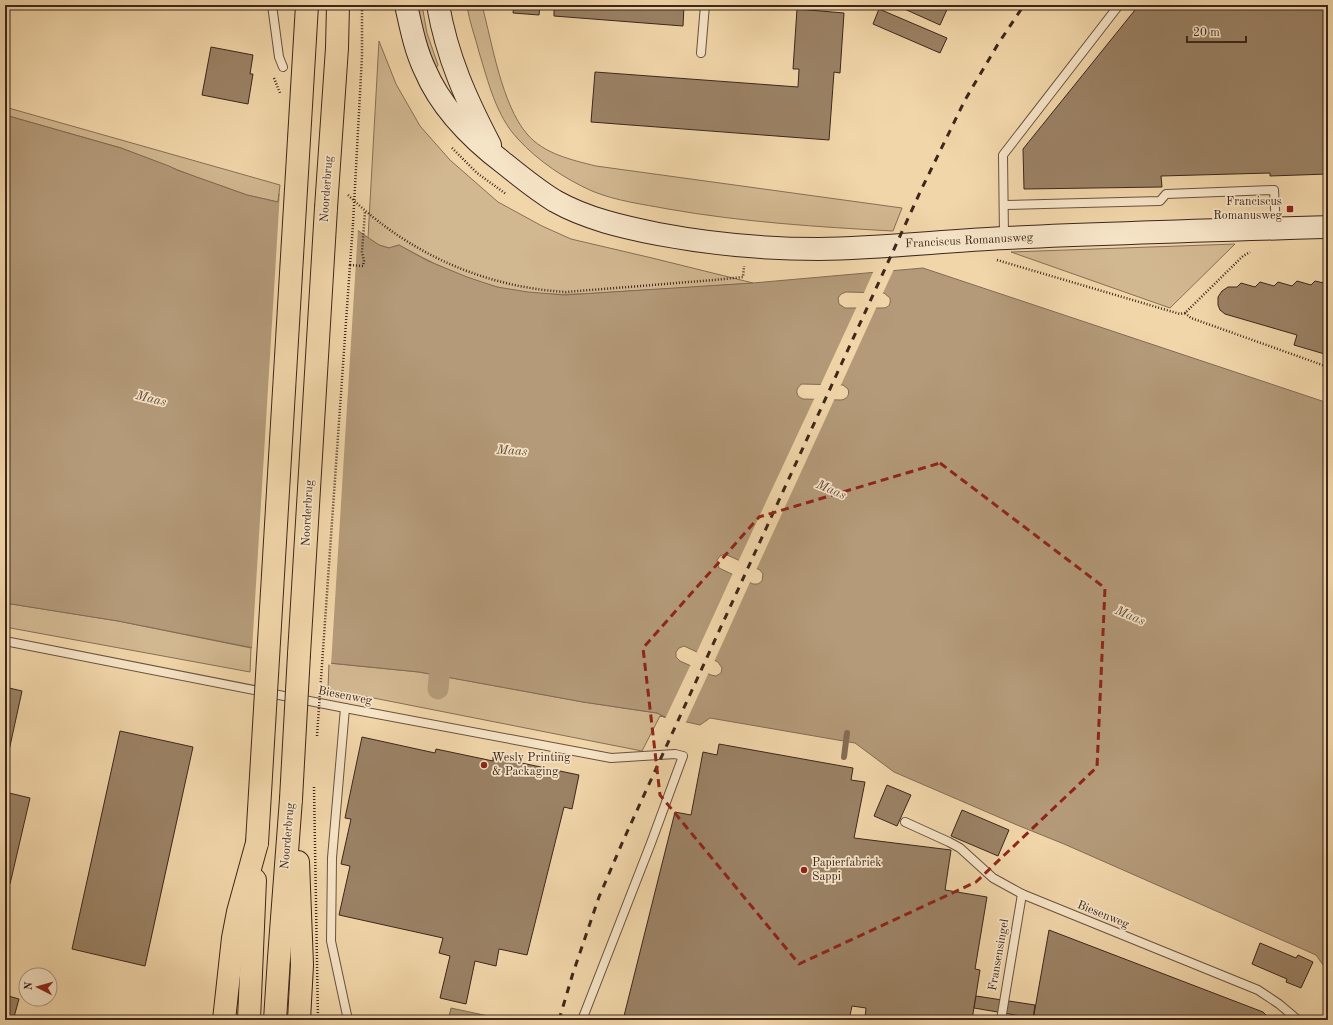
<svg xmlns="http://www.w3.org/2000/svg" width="1333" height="1025" font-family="'Old Standard TT',serif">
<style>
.green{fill:#d2b891;stroke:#886f56}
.water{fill:#b49a79;stroke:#846c54;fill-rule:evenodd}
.pier{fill:#f1d6a9}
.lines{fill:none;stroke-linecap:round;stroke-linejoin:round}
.stream{stroke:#846c54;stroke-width:6}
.canal{stroke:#b49a79;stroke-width:21}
.building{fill:#9b8265;stroke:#3d261c}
.lane-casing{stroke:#6a523f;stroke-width:10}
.secondary-casing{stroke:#3d261c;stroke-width:24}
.primary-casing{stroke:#3d261c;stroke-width:24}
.path{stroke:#3d261c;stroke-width:2.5;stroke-dasharray:1 2;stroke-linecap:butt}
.lane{stroke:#f6e4c7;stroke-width:8}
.secondary{stroke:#f6e4c7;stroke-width:22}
.primary{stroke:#f1d6a9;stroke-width:22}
.rail{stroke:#3d261c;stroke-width:3;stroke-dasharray:7 7;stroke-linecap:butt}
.primary-bridge-casing{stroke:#3d261c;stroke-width:24;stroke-linecap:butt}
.path-bridge{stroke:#3d261c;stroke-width:2.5;stroke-dasharray:1 2;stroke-linecap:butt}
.primary-bridge{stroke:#f1d6a9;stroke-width:22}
.marked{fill:none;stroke:#8f2418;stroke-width:3;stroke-dasharray:8 5;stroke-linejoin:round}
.poi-dot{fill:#8f2418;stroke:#f6e4c7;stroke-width:1.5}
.labels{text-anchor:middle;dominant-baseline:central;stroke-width:3.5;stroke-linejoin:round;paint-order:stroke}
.street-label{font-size:12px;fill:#3d261c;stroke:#f6e4c7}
.poi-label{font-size:12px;fill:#3d261c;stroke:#f6e4c7;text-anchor:start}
.water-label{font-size:13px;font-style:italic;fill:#614938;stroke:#f6e4c7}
</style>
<rect width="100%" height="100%" fill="#f1d6a9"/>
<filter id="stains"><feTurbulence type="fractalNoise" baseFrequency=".005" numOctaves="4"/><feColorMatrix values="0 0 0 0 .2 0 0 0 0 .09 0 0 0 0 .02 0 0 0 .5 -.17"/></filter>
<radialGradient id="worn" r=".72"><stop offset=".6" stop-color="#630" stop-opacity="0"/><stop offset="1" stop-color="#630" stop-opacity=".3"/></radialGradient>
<!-- green -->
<g class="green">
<path d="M414,5H422L427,33L438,65L437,67L435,68Z"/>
<path d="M467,5H482C492,43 502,105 527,134C544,154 572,160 596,166L902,208L893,231C818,227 742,222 668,209C642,204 616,201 592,191C565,179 538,161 518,139C496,116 488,81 479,52C475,36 469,21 467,5Z"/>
<path d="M379,41L396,84L420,126L450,160L498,202L542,226L571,239L652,258L753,283C712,286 671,289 629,291C585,294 540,298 497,287C462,278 430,262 399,245L389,248L379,245L368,238Z"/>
<path d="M5,107L280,185L278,202L247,195L196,177L121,148L5,115Z"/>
<path d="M1235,244L1170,308L1011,252Z"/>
<path d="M5,603L118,621L251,648L250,672L5,627Z"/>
<path d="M329,663L419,672L583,702L657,713L666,717L660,716L642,751L328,689Z"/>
</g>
<!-- water -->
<g class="water">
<path d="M5,115L121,148L169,166L177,170L247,195L278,202L279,194L295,198V208L338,217L379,245L389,248L399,245L428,261L467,277L497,287L528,292L565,295L753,283L923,268L1328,403V972L1316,955L1064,844L1017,825L894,772L855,743L710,718L700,725L660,716L665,717L657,713L583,702L419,672L329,663L118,621L5,603ZM846,292L884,293L890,298C891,304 889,308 882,308H845L839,304L838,298L841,294ZM802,384L843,385L848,389C850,395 847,399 841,400L803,399L799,397C795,392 797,387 802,384ZM725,554L760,570L763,574L762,581L758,584H753L719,568L717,560L720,556ZM684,646L718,662L722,668L721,673L716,676L711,675L680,661L676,657V652L679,648Z"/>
<path d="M451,1008L507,1020H448Z"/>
</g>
<!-- pier -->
<g class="pier">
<path d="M280,192L295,196L302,210L311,208L339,215L358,229L331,665L252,650Z"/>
<path d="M894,269L882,295H863L874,270Z"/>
<path d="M857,306H877L840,387L820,386Z"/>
<path d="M815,397L835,398L756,570L738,562Z"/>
<path d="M733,573L751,580L714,662L696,654Z"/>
<path d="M691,664L709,672L685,724L665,719Z"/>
</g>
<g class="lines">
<!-- stream -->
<path class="stream" d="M844,757L847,733"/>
<!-- canal -->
<path class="canal" d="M438,689L442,647"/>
</g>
<!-- building -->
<g class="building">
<path d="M514,5H540L539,15L513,13Z"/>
<path d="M554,5H684L683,26L554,16Z"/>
<path d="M901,5H949L940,25L900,7Z"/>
<path d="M1139,5H1328V174L1270,176V173L1161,176L1162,187L1024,189L1023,149Z"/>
<path d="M797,9L844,13L840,73L834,72L829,140L591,122L595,72L798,87L799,69H793Z"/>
<path d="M879,9L947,38L940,53L873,24Z"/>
<path d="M211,47L253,55L250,74H253L248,104L202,95Z"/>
<path d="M1297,281L1311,285L1315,281L1328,284V355L1294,345L1297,335L1225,314L1220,310L1218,305V297L1222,291L1228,287H1237L1241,283L1255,287L1260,282L1274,286L1278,282L1292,286Z"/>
<path d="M5,687L22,691L5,769Z"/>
<path d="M120,731L193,747L145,966L72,949Z"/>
<path d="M362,737L435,753L436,749L493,761V757L579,775L572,809L564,807L527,955L499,949L496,966L475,961L466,1004L440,998L450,956L439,953L443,938L339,915L350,866L341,864L351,819L345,818Z"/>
<path d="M719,744L853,768L851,780L865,782L854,838L951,850L945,890L987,897L975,969L980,970L972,1020H876L865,1018L866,1008L852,1006L849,1020H623L675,812L691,815L703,752L717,755Z"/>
<path d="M887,785L911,795L897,826L874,816Z"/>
<path d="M5,792L30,798L10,884L5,883Z"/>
<path d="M962,810L1009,830L998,856L951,836Z"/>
<path d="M1049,930L1263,1012L1271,1020H1033Z"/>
<path d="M1260,943L1296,958L1298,955L1313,962L1301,988L1286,982L1287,979L1252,964Z"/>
<path d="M5,995L19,999L14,1017L5,1015Z"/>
<path d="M976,996L1035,1005L1033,1018L974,1008Z"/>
</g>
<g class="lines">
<defs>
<g id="lane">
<path d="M272,5L279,57L283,67"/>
<path d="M701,53L705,5"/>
<path d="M1004,205L1160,201L1166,194L1274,190L1276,227"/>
<path d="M1004,237L1003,155L1119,5"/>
<path d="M5,641L345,708L611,758L675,754L683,756L651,843L582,1020"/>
<path d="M345,708L332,858L331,941L348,1020"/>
<path d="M905,822L949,842L960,848L993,878L1022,894L1258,990L1279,1004L1298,1020"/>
<path d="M1001,1020L1022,894"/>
</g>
<g id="secondary">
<path d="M406,5C411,27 415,49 425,70C441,108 472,139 505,164C521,177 537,190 555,201C587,219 623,227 658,234C711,244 766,249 819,249C881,248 943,241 1006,238C1113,233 1221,230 1328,227"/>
<path d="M438,5C447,57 466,99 490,145"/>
</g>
<g id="primary">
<path d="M299,654L326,208"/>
<path d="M298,862L302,965L299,1020"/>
<path d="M224,1020L233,938L238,912L257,843"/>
<path d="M249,1020L255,880"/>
<path d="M275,1020L279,958L291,799"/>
</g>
</defs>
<!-- lane casing -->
<use href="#lane" class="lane-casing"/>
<!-- secondary casing -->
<use href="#secondary" class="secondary-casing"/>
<!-- primary casing -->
<use href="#primary" class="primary-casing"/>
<!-- path -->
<g class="path">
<path d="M274,78L280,93"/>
<path d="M452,148L477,173L506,194"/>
<path d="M348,195C408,253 483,287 566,292L714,280L743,277L744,266"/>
<path d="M997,260L1180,314L1185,313L1243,256L1250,252"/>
<path d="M350,265L363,266L364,261L362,252L365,212"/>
<path d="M350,265L353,224"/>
<path d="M1185,313L1191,318L1328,367"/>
</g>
<!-- lane -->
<use href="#lane" class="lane"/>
<!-- secondary -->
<use href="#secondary" class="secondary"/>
<!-- primary -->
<use href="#primary" class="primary"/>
<!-- rail -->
<path class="rail" d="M559,1020L573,973L599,897L623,841L698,677L922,188L965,100L998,44L1024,5"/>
<defs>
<g id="primary-bridge">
<path d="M326,208L337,48L338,5"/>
<path d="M291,799L299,654"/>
<path d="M257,843L307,5"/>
</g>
</defs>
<!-- primary-bridge casing -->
<use href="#primary-bridge" class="primary-bridge-casing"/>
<!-- path-bridge -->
<g class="path-bridge">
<path d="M353,224L362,56V5"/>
<path d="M317,736L350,265"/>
<path d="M314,787L318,1020"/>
</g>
<!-- primary-bridge -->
<use href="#primary-bridge" class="primary-bridge"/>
</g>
<!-- marked area -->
<path class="marked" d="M940,463L1105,588L1097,767L976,882L799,964L660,795L643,648L759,517Z"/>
<!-- markers -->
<g class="poi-dot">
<rect x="1286" y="205" width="8" height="8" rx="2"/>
<circle cx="484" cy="765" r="4"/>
<circle cx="804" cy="870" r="4"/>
</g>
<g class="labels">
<!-- street labels -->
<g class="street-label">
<text transform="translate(327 189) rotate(-86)">Noorderbrug</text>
<text transform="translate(969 241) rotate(-3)">Franciscus Romanusweg</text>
<text transform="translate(308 513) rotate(-87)">Noorderbrug</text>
<text transform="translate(345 696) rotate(11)">Biesenweg</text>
<text transform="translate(288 836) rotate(-85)">Noorderbrug</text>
<text transform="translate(1103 915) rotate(22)">Biesenweg</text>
<text transform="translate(999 955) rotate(-80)">Fransensingel</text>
</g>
<!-- poi labels -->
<g class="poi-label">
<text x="1282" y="202" text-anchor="end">Franciscus<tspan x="1282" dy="14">Romanusweg</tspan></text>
<text x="492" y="758">Wesly Printing<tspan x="492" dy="14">&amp; Packaging</tspan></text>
<text x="812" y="863">Papierfabriek<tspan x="812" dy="14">Sappi</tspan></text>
</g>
<!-- water labels -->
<g class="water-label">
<text transform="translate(151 399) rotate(14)">Maas</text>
<text transform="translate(512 451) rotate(4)">Maas</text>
<text transform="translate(831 490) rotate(23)">Maas</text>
<text transform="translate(1130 616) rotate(23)">Maas</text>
</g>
</g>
<!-- margin -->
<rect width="1333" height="1025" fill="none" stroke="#f1d6a9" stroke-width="20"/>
<rect x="6" y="6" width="1321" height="1013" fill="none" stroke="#3d261c" stroke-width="2"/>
<rect x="10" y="10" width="1313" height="1005" fill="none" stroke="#3d261c"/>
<!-- north arrow -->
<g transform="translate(38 987) rotate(276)"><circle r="19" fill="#f6e4c7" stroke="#ac9883"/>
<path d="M0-3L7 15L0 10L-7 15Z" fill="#8f2418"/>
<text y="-6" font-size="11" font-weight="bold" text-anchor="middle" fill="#3d261c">N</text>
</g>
<!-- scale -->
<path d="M1187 36v6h59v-6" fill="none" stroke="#3d261c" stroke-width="2"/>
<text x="1193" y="36" font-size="12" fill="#3d261c" stroke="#f6e4c7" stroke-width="3" paint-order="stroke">20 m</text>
<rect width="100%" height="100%" filter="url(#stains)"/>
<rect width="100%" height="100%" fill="url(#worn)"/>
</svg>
